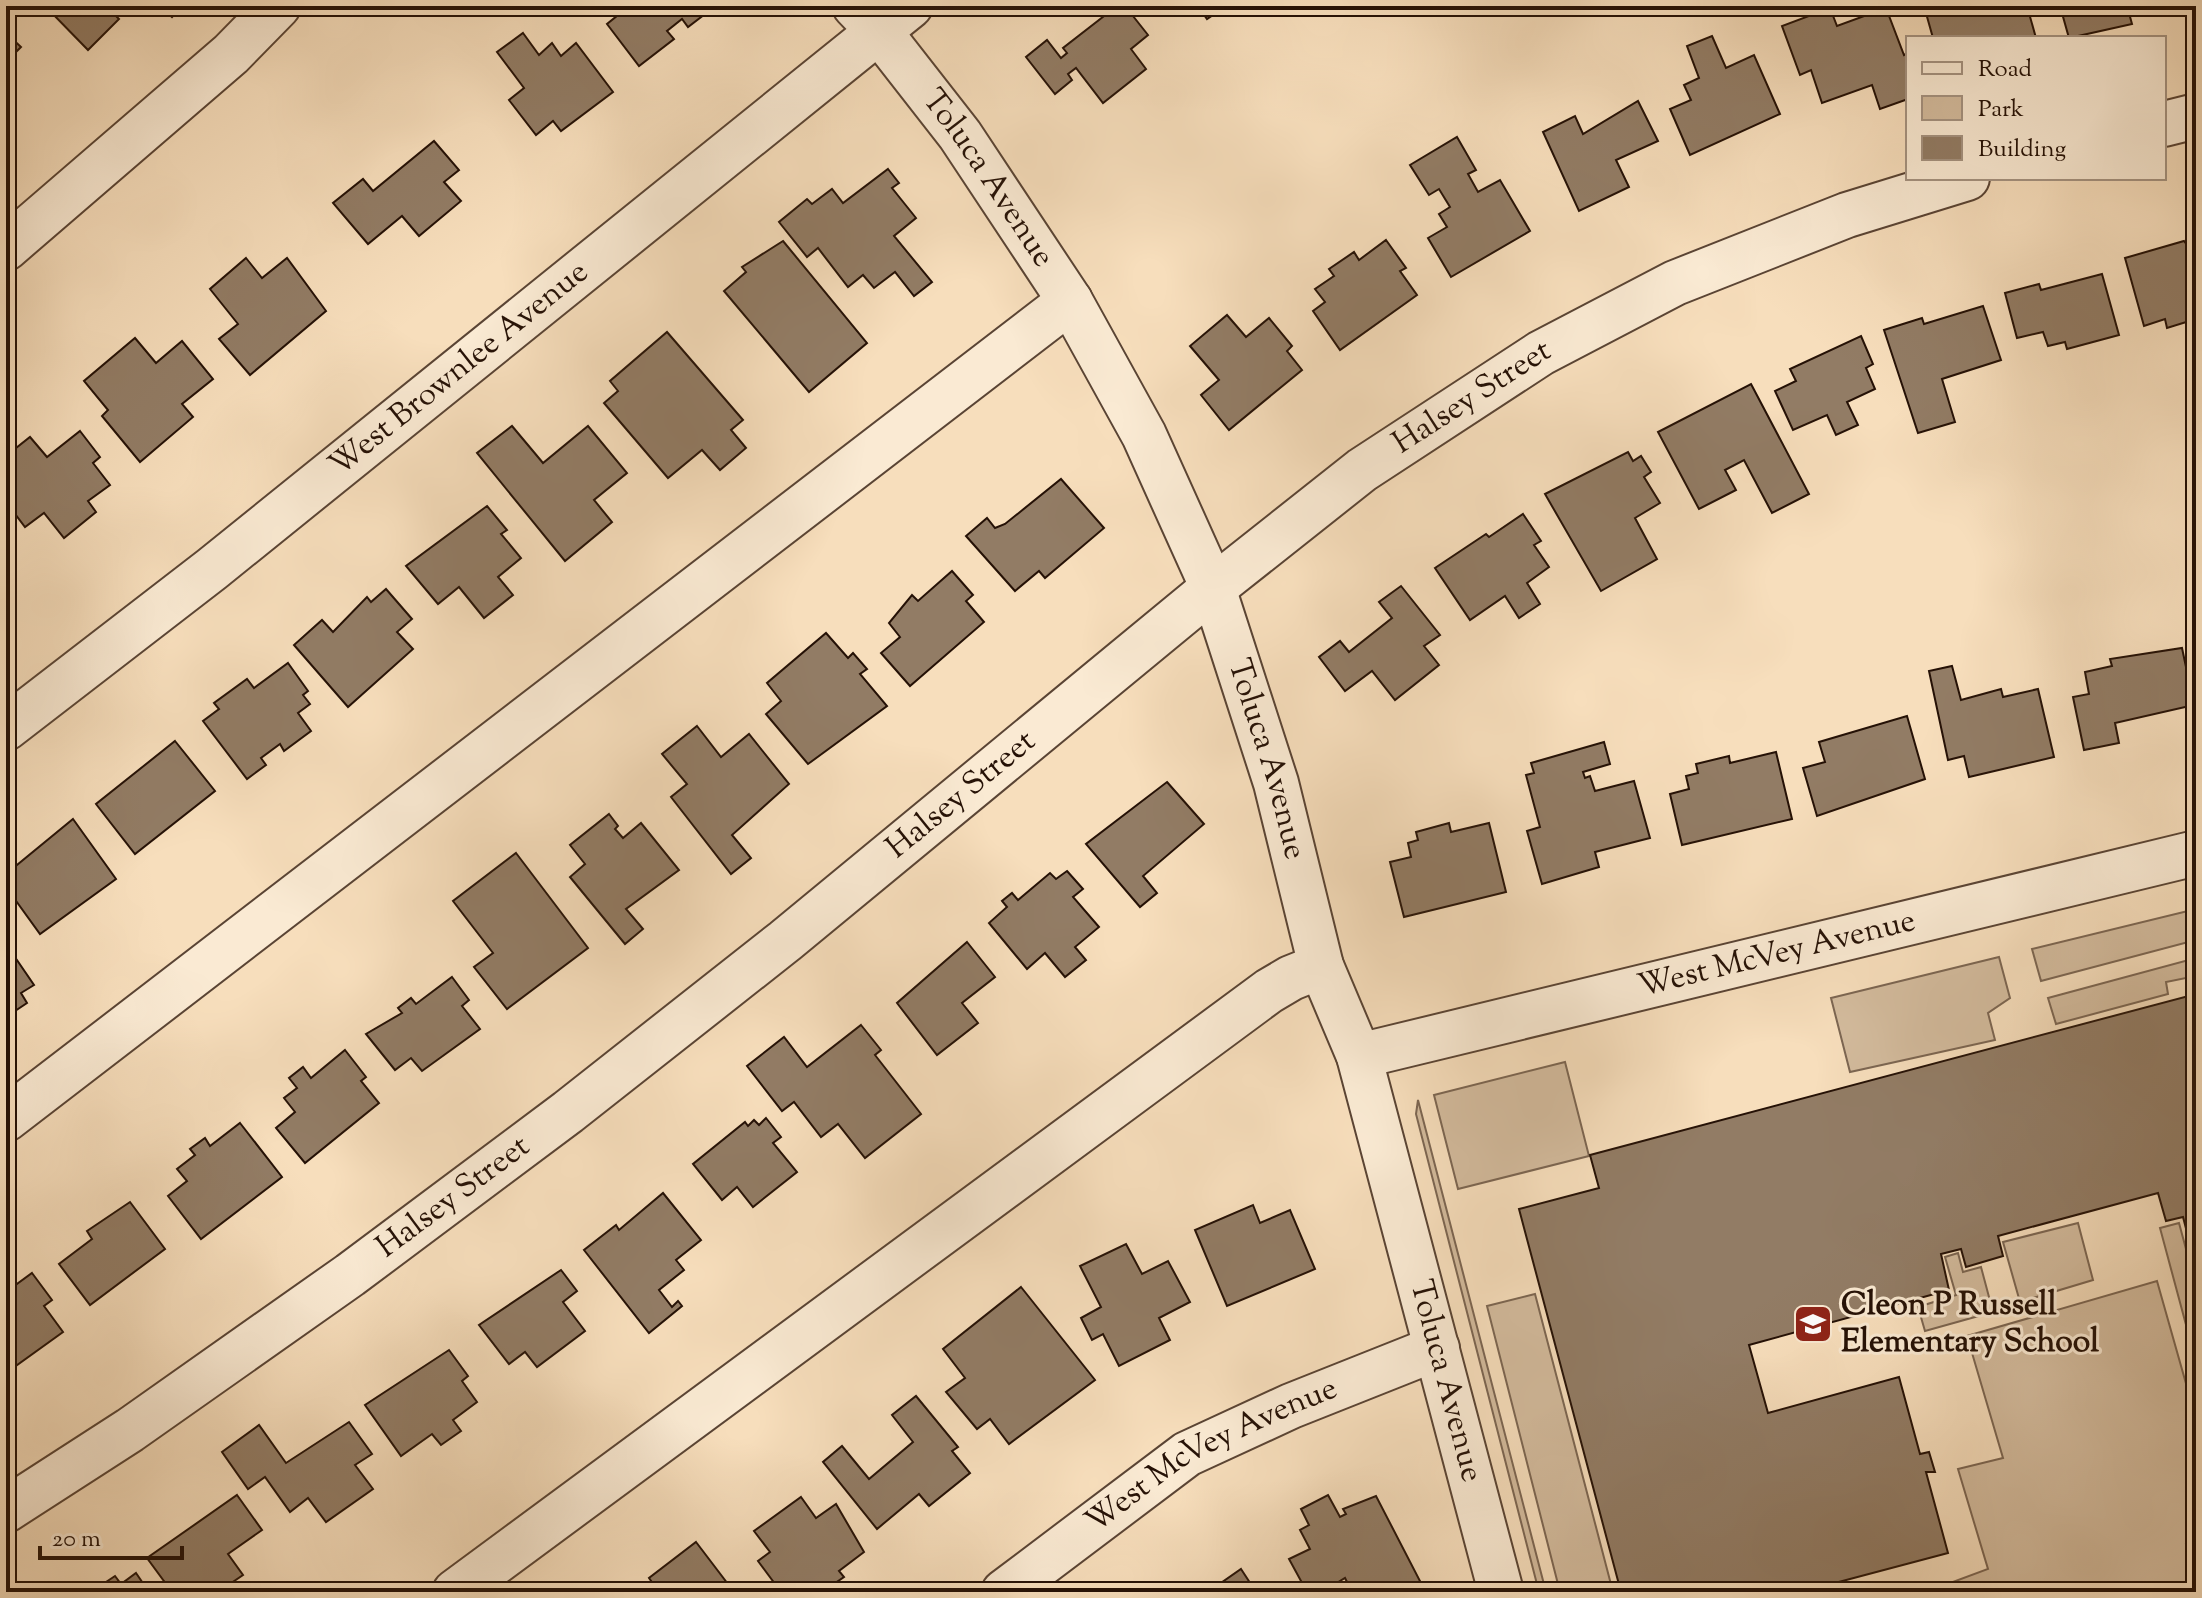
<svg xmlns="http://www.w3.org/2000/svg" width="2202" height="1598" font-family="'Sorts Mill Goudy',serif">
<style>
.green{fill:#d3bb9d;stroke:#7c6652;stroke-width:2}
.building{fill:#927c65;stroke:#251106;stroke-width:2}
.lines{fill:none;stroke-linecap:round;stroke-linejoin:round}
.minor-casing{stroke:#5a4434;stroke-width:48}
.minor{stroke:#faead3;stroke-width:44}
.labels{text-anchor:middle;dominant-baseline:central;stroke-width:6;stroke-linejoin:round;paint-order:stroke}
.street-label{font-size:32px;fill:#251106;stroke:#faead3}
.poi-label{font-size:32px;font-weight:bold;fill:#251106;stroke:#faead3;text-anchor:start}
</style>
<rect width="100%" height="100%" fill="#f7debc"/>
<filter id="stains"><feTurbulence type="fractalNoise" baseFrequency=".0025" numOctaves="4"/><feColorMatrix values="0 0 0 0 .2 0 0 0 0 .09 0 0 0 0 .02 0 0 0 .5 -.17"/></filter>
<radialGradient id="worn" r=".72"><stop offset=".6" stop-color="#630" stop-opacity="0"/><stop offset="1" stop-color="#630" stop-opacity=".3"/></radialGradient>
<!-- green -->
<g class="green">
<path d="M2196,909V940L2041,981L2032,949Z"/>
<path d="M1999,957L2010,998L1988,1013L1995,1040L1850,1072L1831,998Z"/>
<path d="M2196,958V976L2166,982L2168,994L2056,1024L2048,998Z"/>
<path d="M1565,1062L1589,1156L1458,1189L1434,1095Z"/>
<path d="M1418,1100L1546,1592H1539L1416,1114Z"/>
<path d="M2078,1223L2093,1280L2020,1302L2003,1242Z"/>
<path d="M2179,1223L2196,1286V1362L2160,1228Z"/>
<path d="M1958,1253L1963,1272L1981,1267L1993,1312L1925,1331L1918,1307L1956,1295L1945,1257Z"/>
<path d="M2157,1281L2196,1419V1432L2193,1434L2196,1444V1541L2186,1544L2196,1592H1926L1988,1569L1958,1469L2003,1458L1967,1336Z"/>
<path d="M1535,1294L1613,1592H1560L1487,1306Z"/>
</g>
<!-- building -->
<g class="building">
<path d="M45,6H106L119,19L88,50Z"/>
<path d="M160,6H182L172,17Z"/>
<path d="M619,6H706L709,11L688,27L682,19L667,31L674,39L639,66L607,24L623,11Z"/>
<path d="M1117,6H1125L1148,35L1131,49L1146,69L1103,103L1076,68L1068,74L1072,80L1055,94L1026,57L1047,40L1061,58L1067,53L1063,48Z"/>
<path d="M1198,6H1226L1207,19Z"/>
<path d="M1924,6H2027L2036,38H1933Z"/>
<path d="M2060,6H2156L2157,7L2129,13L2132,24L2069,38Z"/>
<path d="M1830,8L1837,26L1886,8L1904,55L1908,53V99L1880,109L1872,85L1822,103L1811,70L1800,75L1782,26Z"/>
<path d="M6,33L21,47L6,62Z"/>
<path d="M523,33L539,55L552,43L561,56L576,43L613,92L561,131L553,121L536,135L509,100L524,88L497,52Z"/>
<path d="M1712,36L1726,68L1754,55L1780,114L1690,155L1670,109L1691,100L1684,85L1699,78L1687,46Z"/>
<path d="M1638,101L1658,141L1616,160L1629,187L1579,211L1543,132L1575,116L1583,134Z"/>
<path d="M1457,137L1476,170L1468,174L1478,192L1500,180L1530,231L1451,277L1428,238L1447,227L1439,214L1450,207L1439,189L1429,195L1410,165Z"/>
<path d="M434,141L459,170L444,182L461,201L419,236L402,216L368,244L333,203L363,179L373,191Z"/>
<path d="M888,169L899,183L892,188L916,218L894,236L932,282L914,296L895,272L874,288L863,275L848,287L818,248L807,257L779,222L807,199L812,204L832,189L843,203Z"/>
<path d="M1386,240L1406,268L1400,271L1417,295L1340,350L1313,311L1325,302L1315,289L1334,276L1329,269L1354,252L1359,260Z"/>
<path d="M783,241L867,343L809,392L724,291L746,272L742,267Z"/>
<path d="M2184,241L2190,249L2196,247V319L2167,328L2165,319L2144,326L2125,258Z"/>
<path d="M246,258L262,278L287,258L326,311L250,375L219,339L238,324L210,289Z"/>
<path d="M2102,274L2119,335L2067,349L2065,342L2048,346L2043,332L2017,338L2005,293L2039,284L2041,290Z"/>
<path d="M1983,306L2001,360L1942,379L1955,422L1918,433L1884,330L1922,318L1924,324Z"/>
<path d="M1227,315L1246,337L1269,318L1292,346L1287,351L1302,370L1229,430L1201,395L1219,380L1190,346Z"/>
<path d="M667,332L743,420L731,430L746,448L720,470L702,450L668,478L604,403L618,391L610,381Z"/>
<path d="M1861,336L1873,364L1866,368L1875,389L1847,402L1858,425L1836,435L1827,415L1793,430L1775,391L1796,381L1790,369Z"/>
<path d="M135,338L156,363L182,341L213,379L182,404L193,417L140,462L102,416L108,410L84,381Z"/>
<path d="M1751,384L1809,494L1772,513L1744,460L1725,470L1736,490L1699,509L1658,432Z"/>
<path d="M512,426L543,463L588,426L627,473L594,500L612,522L565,561L477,453Z"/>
<path d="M80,431L100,457L93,463L110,485L88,501L96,512L64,538L44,513L25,527L6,502V456L30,437L47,457Z"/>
<path d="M1628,452L1633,461L1641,456L1651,472L1644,477L1660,503L1635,518L1657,559L1601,591L1545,494Z"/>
<path d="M1061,479L1104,528L1045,578L1039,571L1015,591L966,536L987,518L995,528L1005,524Z"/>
<path d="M487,506L507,530L501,534L521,558L498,577L513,595L484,618L459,587L438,604L406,566Z"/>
<path d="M1523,514L1541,541L1534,545L1549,567L1527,583L1540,604L1519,618L1505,596L1470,620L1435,568L1486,534L1489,537Z"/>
<path d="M952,571L973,595L966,601L984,622L910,686L881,653L900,637L889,623L912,595L918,601Z"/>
<path d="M1401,586L1440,635L1424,646L1439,665L1395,700L1372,671L1345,691L1319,657L1340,641L1349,652L1392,618L1379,602Z"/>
<path d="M386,589L412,619L397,632L413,649L348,707L294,645L322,620L333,632L367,597L371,602Z"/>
<path d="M826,633L848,658L853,653L867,669L860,674L887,706L808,764L766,714L781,701L767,683Z"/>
<path d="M2182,648L2194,705L2115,723L2119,743L2084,750L2073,697L2089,694L2085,672L2112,666L2110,659Z"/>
<path d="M288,663L308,691L303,695L310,704L298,713L311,731L284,751L280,744L261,758L266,765L247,779L203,721L219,709L214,703L247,679L254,688Z"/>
<path d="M1952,666L1961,700L2001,689L2003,697L2038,689L2054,757L1969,777L1964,756L1948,760L1929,671Z"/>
<path d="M1907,716L1925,779L1817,816L1803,768L1825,762L1819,742Z"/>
<path d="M697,726L721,757L749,734L789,784L732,835L751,858L731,874L671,797L687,784L662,754Z"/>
<path d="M175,741L215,791L135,854L96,804Z"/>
<path d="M1604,742L1610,764L1583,772L1585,778L1590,776L1595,791L1634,781L1650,838L1595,852L1599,867L1542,884L1527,831L1540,827L1526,775L1534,773L1531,763Z"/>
<path d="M1776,752L1792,819L1682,845L1670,794L1689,789L1686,776L1698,773L1696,764L1729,756L1730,763Z"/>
<path d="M1167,782L1204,824L1143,876L1157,893L1140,907L1086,844Z"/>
<path d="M609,814L618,826L615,829L623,838L641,823L679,870L626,909L643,929L625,944L570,877L585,864L570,845Z"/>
<path d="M73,819L116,879L40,934L6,887V874Z"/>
<path d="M1449,823L1451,832L1489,823L1506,892L1404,917L1390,862L1411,857L1408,843L1418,840L1416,832Z"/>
<path d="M516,853L588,948L507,1009L474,967L493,953L453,901Z"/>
<path d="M1067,871L1083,889L1073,897L1099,927L1075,947L1086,960L1065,977L1045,953L1027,969L989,923L1007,907L1002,901L1012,893L1018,900L1050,873L1056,879Z"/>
<path d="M967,942L995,977L962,1003L978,1023L937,1055L897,1003Z"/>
<path d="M6,944L34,985L21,993L27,1003L6,1017Z"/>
<path d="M452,977L469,1000L462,1006L480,1029L422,1071L411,1058L395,1070L366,1034L402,1013L398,1008L411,998L416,1004Z"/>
<path d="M2196,994V1267L2183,1217L2166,1221L2158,1193L1998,1236L2003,1256L1966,1267L1961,1249L1941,1254L1949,1290L1749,1345L1768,1413L1899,1377L1920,1454L1929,1452L1935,1472H1926L1948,1553L1801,1592H1621L1519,1209L1599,1188L1590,1155Z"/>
<path d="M861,1025L881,1050L875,1055L921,1114L865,1158L838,1124L821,1137L794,1102L782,1111L747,1066L784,1037L807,1067Z"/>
<path d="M345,1050L366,1077L361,1081L379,1103L305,1163L276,1128L295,1112L284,1098L297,1088L289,1078L303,1067L311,1078Z"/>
<path d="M766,1118L781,1137L773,1143L797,1172L753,1207L737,1187L722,1200L693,1164L745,1122L748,1126L754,1120L759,1125Z"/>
<path d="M240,1123L282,1177L201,1239L168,1196L187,1181L177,1169L195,1155L190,1149L205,1138L210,1146Z"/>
<path d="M663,1193L701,1240L676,1260L684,1270L659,1290L672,1307L678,1301L682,1306L649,1333L584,1250L616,1225L619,1230Z"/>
<path d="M130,1202L165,1249L90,1305L59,1264L92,1239L87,1231Z"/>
<path d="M1253,1205L1260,1223L1290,1210L1315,1269L1227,1306L1195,1230Z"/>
<path d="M1126,1244L1142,1274L1168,1261L1190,1302L1159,1318L1170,1340L1119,1366L1103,1334L1092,1340L1081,1318L1101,1307L1080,1266Z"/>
<path d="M561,1270L577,1291L563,1302L585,1331L537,1367L525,1352L509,1364L479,1325Z"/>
<path d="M32,1273L52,1300L44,1306L63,1332L6,1373V1292Z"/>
<path d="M1021,1287L1095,1380L1009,1444L990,1419L977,1429L946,1392L965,1378L943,1349Z"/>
<path d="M449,1350L468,1376L462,1381L477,1402L453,1420L461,1431L441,1445L432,1434L401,1456L365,1405Z"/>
<path d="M916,1396L958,1447L952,1451L970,1473L929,1506L919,1494L877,1529L823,1462L842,1446L869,1479L913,1442L892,1415Z"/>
<path d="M349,1422L372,1454L355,1465L373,1489L326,1522L308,1498L290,1512L265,1477L248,1489L222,1452L259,1425L286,1463Z"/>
<path d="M237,1495L262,1530L228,1554L243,1575L218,1592H172L147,1558Z"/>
<path d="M1328,1495L1340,1517L1346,1514L1343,1509L1376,1496L1421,1583L1404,1592H1352L1345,1578L1322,1592H1307L1289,1559L1310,1549L1300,1530L1309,1525L1301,1509Z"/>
<path d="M801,1497L816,1518L836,1504L864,1552L839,1571L844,1577L822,1592H781L758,1561L770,1552L754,1531Z"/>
<path d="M696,1542L734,1592H659L649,1578Z"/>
<path d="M1241,1569L1256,1592H1208Z"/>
<path d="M136,1573L149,1592H91L115,1576L121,1584Z"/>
</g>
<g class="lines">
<defs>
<g id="minor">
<path id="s1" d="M855,6L878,30L960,135L1070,301L1144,435L1213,588L1276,783L1321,966L1359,1056L1501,1592"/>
<path d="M2164,124L2196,116"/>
<path d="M6,248L231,54L278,6"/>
<path id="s2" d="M6,728L212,569L910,6"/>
<path id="s3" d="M1359,1056L2196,853"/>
<path d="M6,1119L1070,301"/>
<path id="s4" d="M6,1510L130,1430L350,1275L568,1112L785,941L1213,588L1362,470L1541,353L1675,283L1847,215L1967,178"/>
<path d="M455,1592L1269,991L1291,978L1321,966"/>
<path id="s5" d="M1004,1592L1187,1454L1291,1406L1437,1348"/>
</g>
</defs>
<!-- minor casing -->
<use href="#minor" class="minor-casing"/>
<!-- minor -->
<use href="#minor" class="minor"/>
</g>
<!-- icons -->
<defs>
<symbol id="school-square" viewBox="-11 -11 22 22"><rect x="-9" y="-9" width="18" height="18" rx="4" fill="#8f2418" stroke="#faead3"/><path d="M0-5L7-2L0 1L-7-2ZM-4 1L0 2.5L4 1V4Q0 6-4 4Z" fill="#fff"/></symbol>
</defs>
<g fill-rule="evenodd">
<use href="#school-square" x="1791" y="1302" width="44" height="44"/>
</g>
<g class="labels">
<!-- street labels -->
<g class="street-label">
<text stroke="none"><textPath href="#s1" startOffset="218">Toluca Avenue</textPath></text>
<text stroke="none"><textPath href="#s2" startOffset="578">West Brownlee Avenue</textPath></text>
<text stroke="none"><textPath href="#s4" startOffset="1842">Halsey Street</textPath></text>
<text stroke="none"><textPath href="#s1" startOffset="866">Toluca Avenue</textPath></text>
<text stroke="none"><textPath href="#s4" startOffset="1194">Halsey Street</textPath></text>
<text stroke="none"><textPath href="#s3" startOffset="430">West McVey Avenue</textPath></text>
<text stroke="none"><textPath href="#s4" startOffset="546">Halsey Street</textPath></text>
<text stroke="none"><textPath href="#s1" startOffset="1514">Toluca Avenue</textPath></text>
<text stroke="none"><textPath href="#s5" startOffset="250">West McVey Avenue</textPath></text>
</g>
<!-- poi labels -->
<g class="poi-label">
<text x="1841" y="1306">Cleon P Russell<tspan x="1841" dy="37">Elementary School</tspan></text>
</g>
</g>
<!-- margin -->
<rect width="2202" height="1598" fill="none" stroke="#f7debc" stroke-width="32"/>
<rect x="8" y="8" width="2186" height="1582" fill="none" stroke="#251106" stroke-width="4"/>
<rect x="16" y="16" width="2170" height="1566" fill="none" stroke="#251106" stroke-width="2"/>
<!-- legend -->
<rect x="1906" y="36" width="260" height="144" fill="#faead3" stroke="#a59381" stroke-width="2"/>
<rect x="1922" y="62" width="40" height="12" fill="#faead3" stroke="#a59381" stroke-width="2"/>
<text x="1978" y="76" font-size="24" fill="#251106">Road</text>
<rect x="1922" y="96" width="40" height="24" fill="#d3bb9d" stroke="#a59381" stroke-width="2"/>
<text x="1978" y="116" font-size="24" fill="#251106">Park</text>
<rect x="1922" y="136" width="40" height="24" fill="#927c65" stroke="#a59381" stroke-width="2"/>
<text x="1978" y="156" font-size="24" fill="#251106">Building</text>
<!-- scale -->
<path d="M40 1546v12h142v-12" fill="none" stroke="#251106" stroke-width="4"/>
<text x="52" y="1546" font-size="24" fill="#251106" stroke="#faead3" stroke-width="6" paint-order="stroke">20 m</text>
<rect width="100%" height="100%" filter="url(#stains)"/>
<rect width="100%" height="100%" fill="url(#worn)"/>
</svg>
